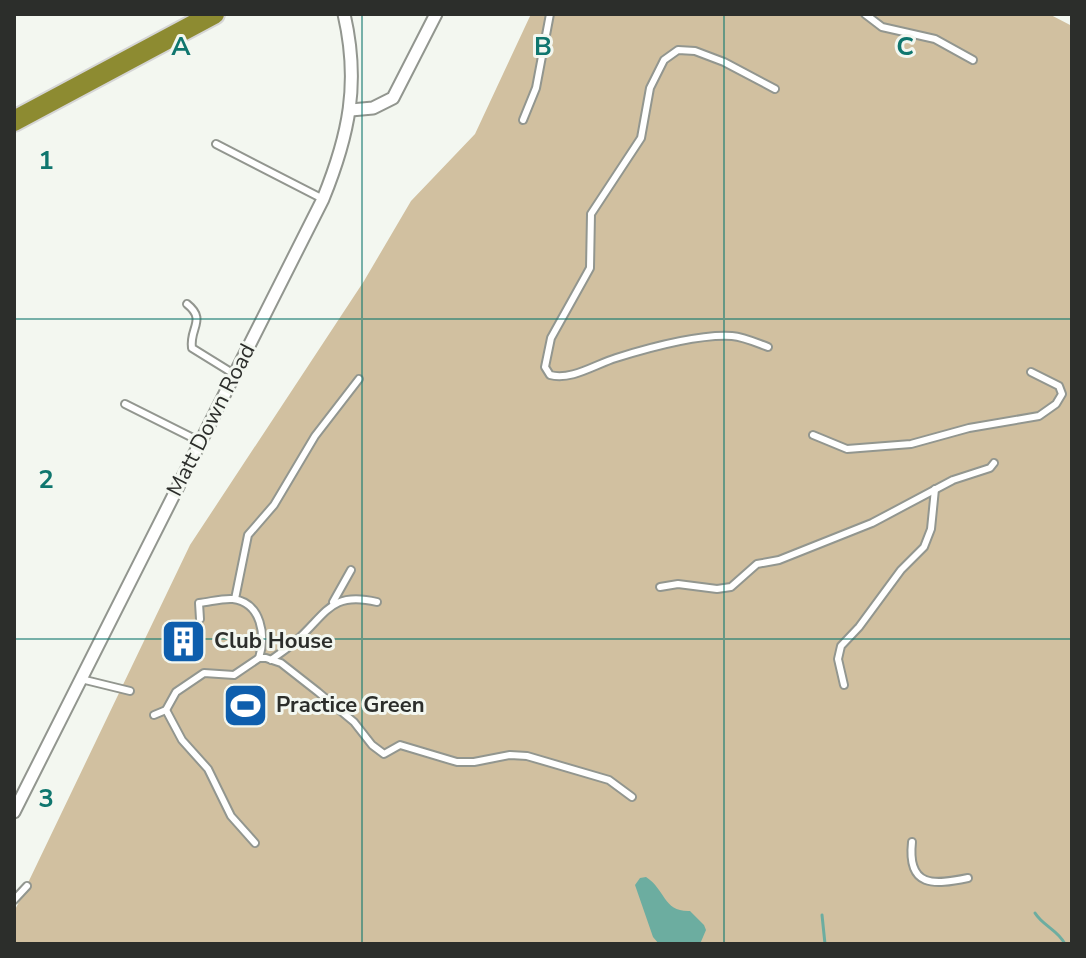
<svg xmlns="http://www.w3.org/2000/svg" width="1086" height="958" font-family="'Nunito Sans',sans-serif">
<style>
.green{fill:#d1c0a0}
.water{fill:#6cada0}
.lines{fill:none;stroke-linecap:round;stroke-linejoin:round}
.stream{stroke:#6cada0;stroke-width:3}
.lane-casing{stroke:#92968f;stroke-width:10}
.street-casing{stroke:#92968f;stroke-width:15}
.highway-casing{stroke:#d5d5d5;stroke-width:24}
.lane{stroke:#fff;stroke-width:6}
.street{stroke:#fff;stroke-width:11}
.highway{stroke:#8d8b31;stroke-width:20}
.grid{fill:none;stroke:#0f766e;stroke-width:2;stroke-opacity:0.55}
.labels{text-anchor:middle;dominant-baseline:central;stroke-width:6;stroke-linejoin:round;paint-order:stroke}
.street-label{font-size:22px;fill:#2c2e2b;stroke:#f3f7f0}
.poi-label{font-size:22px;font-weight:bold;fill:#2c2e2b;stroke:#f3f7f0;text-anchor:start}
.grid-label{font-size:26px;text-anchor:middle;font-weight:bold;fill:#0f766e;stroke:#f3f7f0;stroke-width:6;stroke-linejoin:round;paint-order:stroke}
</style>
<rect width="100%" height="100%" fill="#f3f7f0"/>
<!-- green -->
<path class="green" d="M531,14H1049L1072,26V944H14V912L190,545L364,281L411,201L475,134Z"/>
<!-- water -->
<path class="water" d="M646,877C666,890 663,912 690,911L704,925L706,930L700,944H659L653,937L635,885L640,878Z"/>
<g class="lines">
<!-- stream -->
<g class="stream">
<path d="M1035,913C1043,926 1058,930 1065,944"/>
<path d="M822,915L825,944"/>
</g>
<defs>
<g id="lane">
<path d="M865,14L882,27L935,39L973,60"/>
<path d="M523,120L536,88L550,14"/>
<path d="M216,144L323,199"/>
<path d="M187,304C207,320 189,328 192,348L234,374"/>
<path d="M768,347C757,343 744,337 732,336C698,334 648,348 616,358C596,364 571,381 550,375L545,367L551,338L590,268L591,214L641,138L650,88L664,60L678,50L695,51L724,62L775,89"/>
<path d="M125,404L201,442"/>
<path d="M813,435L847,449L911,444L969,428L1039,416L1056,404L1062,394L1059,386L1031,372"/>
<path d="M660,587L678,584L717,589L731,587L757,564L779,560L872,523L953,480L990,468L994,463"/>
<path d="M235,599L248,535L274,505L315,436L359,379"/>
<path d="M333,602L351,570"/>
<path d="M200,619L199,603C210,602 222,598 233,599C262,603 266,636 259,658"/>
<path d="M271,660C280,653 289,648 297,640C327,613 331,591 377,602"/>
<path d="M81,679L130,691"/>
<path d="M844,685L838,659L841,646L859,627L901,570L924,547L931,529L935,489"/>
<path d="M166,710L182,740L208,769L231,816L255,843"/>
<path d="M154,715L166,710L176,692L204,673L234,675L259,658H266L281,663L318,692L354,722L372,745L384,754L400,745L457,762H474L510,755L527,756L609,780L632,797"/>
<path d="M912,842C907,888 934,885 968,878"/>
<path d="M14,900L27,886"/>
</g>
<g id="street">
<path d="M351,110L373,108L393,98L436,14"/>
<path d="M14,812L323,199C349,135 360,83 344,14"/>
</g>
<path id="highway" d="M14,121L214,14"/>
</defs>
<!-- lane casing -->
<use href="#lane" class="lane-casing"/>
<!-- street casing -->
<use href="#street" class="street-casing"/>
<!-- highway casing -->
<use href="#highway" class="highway-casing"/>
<!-- lane -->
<use href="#lane" class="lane"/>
<!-- street -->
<use href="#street" class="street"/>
<!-- highway -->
<use href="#highway" class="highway"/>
</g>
<!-- grid -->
<path class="grid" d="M362,14V944M724,14V944M14,319H1072M14,639H1072"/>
<!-- icons -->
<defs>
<symbol id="building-square" viewBox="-11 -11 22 22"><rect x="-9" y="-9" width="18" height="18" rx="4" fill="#0e5ead" stroke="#f3f7f0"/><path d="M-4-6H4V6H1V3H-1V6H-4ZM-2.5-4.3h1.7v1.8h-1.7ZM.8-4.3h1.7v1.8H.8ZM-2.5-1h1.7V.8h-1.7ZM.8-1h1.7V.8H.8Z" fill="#fff"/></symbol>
<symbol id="stadium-square" viewBox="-11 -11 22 22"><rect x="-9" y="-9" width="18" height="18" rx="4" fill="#0e5ead" stroke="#f3f7f0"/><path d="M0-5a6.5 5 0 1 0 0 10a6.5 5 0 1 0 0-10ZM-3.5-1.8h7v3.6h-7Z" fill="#fff"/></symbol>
</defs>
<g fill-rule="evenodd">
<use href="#building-square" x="158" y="616" width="51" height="51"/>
<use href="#stadium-square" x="220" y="680" width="51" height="51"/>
</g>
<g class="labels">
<!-- street labels -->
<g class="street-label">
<text transform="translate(211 420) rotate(-63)">Matt Down Road</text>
</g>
<!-- poi labels -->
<g class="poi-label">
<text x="214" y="641">Club House</text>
<text x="276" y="705">Practice Green</text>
</g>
</g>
<g class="grid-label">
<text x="181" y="55">A</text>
<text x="543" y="55">B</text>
<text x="905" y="55">C</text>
<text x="46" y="169">1</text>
<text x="46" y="488">2</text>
<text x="46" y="807">3</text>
</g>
<!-- border -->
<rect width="1086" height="958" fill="none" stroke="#2c2e2b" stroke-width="32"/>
</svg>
